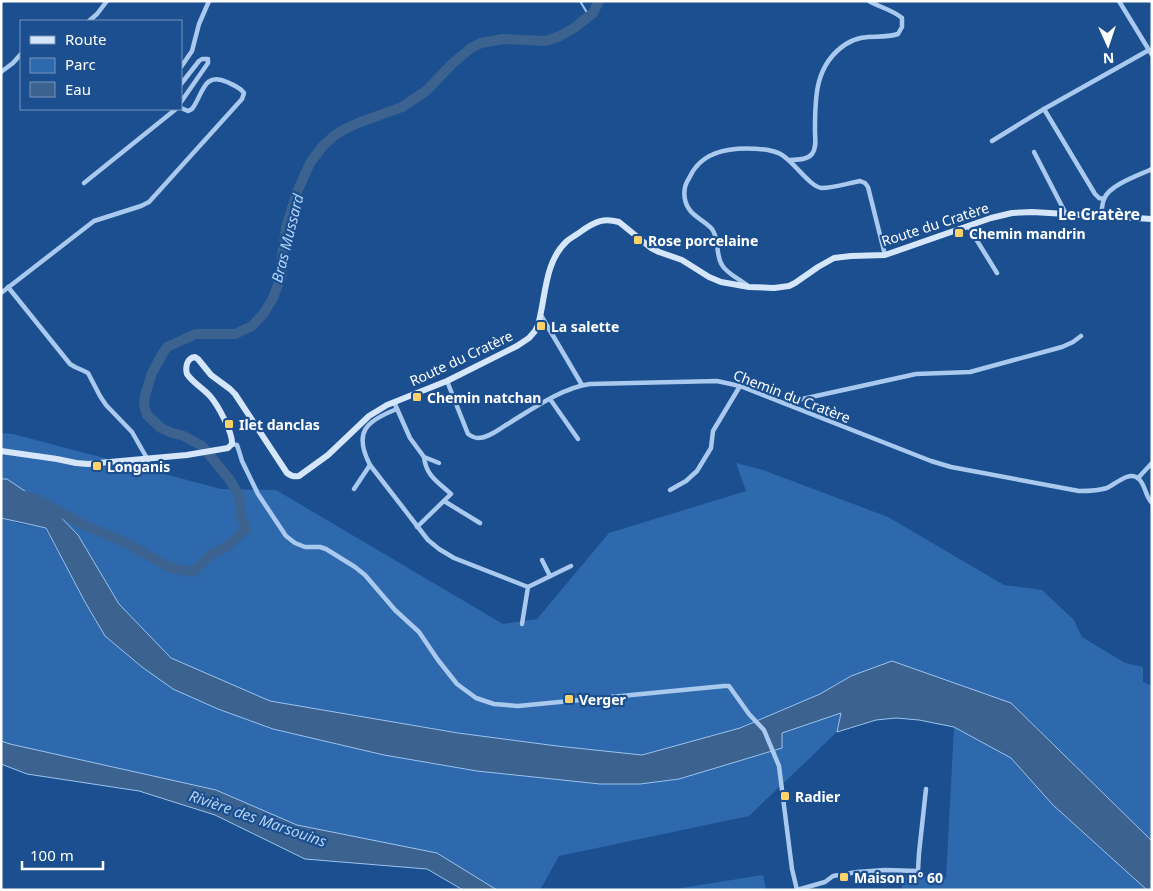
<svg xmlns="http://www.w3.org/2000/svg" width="1153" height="891" font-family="'Noto Sans',sans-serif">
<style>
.green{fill:#2e69ad}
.water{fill:#3c6290;stroke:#9cc4f0}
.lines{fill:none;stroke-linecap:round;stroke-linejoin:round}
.stream{stroke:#9cc4f0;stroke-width:2}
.river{stroke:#3c6290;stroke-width:10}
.street{stroke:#a9c9ee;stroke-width:4.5}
.secondary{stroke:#d6e6fa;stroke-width:6}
.poi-dot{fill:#ffd166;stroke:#1b4f8f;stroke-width:2}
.labels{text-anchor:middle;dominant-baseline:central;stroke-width:4.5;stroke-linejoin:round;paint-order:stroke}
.street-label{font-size:14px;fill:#fff;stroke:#1b4f8f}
.poi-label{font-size:14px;font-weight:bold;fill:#fff;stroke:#1b4f8f;text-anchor:start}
.water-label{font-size:15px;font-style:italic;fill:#b5d3f5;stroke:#1b4f8f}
.quarter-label{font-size:16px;font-weight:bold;fill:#fff;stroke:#1b4f8f}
</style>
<rect width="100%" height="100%" fill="#1b4f8f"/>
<!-- green -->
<g class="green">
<path d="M1,433L13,434L221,489L276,490L503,624L537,619L609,533L746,491L736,463L763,470L888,517L1004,585L1042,590L1074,620L1082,637L1125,663L1143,667V682L1152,686V841L1011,703L851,676L820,694L740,728L642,755L557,746L458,733L270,701L171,659L119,604L78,535L56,512L7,479H1Z"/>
<path d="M1,518L21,524L45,528L85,602L105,636L142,667L173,689L218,709L273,729L384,755L477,771L600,784H640L679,779L781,748L782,733L841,712L837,732L749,816L559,856L540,890H497L437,853L297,825L216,790L10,744L1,741Z"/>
<path d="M954,727L1011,758L1053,805L1147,890H902V875L946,878Z"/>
<path d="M763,875L766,890L675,889Z"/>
</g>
<!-- water -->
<g class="water">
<path d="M1,479H7L56,512L78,535L119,604L171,658L270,701L458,733L557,746L642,755L740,728L820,694L851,676L892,661L1011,703L1152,841V890H1147L1053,805L1011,758L954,727L919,720L896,718L876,720L837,732L841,713L782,733V748L679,779L640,784H600L477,771L384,755L273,729L218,709L173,689L142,667L105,636L85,602L46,528L1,518Z"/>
<path d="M1,741L10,744L216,790L297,825L437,853L497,890H463L427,869L305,859L215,815L139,791L27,774L1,764Z"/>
</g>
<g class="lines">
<!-- stream -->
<path class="stream" d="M580,1L589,16"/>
<!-- river -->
<path class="river" d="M25,496L37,499L82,524L128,544L167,566L175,569L193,572L210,555L226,547L246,529L240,514L241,507L238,494L230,480L202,446L184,436L172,433L161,428L147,415L144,405L145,396L152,373L163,353L167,347L196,334H235L252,326L264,313L273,298L282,274V258L286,228L297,192L310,163L322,147L335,135L345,129L358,123L402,107L426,91L453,63L471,48L481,43L503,39L546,41L560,36L574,28L593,13L599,1"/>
<!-- street -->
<g class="street">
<path d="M1119,1L1152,55"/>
<path d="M89,21L97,14L107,1"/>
<path d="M181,67L192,51L199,24L209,1"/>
<path d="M1,72L13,63L21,54"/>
<path d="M181,84L199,61L202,59H208V63L181,102"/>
<path d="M1044,109L1095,194L1099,198L1104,199"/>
<path d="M992,141L1044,109L1149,50"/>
<path d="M1034,152L1066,214"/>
<path d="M790,160C797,160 807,160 812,154C817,147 815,139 815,132C815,99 814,65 846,44C865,32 879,40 898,34L902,27V18C893,10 879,7 869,1"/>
<path d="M84,183L176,109"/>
<path d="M1101,215C1102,210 1102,204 1104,199C1109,185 1139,175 1152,169"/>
<path d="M968,226L997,273"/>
<path d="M748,286C740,279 727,274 722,265C715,254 720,240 712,229C705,221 694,217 689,209C683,200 683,188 688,180C691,175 693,170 696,167C712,147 745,147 768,150C772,151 778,152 782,155C794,162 811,188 822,188C833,188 849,183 860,181L865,183L868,187L885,255"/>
<path d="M8,287L70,364L75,367L84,371L88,373L100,396L106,405L132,432L148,460"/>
<path d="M1,293L94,221L141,206L149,202L242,99L244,93C240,87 233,85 227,82C203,71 203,95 192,109L188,111L181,108"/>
<path d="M540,316L542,317L582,385"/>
<path d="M447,381L468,434C471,436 474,438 478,438C488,438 498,430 506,425C531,410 561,388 590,384L717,381L740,386L931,461L951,467L1079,491C1088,491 1098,491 1107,488C1116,484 1129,470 1139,479C1146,486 1145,496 1152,503"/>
<path d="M550,399L578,439"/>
<path d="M394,402L410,438L424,457L439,463"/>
<path d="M784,403L916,374L970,372L1062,347L1073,342L1081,336"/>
<path d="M397,409C366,421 353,432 370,465L428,540L439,549L454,558L528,587L522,624"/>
<path d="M232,444L237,445L239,451L242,461L258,494L286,536L295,543L305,547H320L326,549L355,567L365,575L395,610L419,632L438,660L457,684L476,698L494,704L518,706L724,686H729L749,714L764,730L779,766L792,869L797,890L825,882L833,876L857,872L885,870L918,871L919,853L926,789"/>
<path d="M1138,478L1152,463"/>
<path d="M354,489L370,465"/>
<path d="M670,490L686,481L697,471L711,448L713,431L740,386"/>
<path d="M444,501L480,523"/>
<path d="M417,527L451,494C438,482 426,476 424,457"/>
<path d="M542,560L550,576"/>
<path d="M528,587L571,566"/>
</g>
<!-- secondary -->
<path class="secondary" d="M1,451L57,459L76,463L88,464L187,455L228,448L232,444C233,433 218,405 210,396C203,388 193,383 187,374C185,367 187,358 195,357L198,359L211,375L230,389L235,394L287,473C291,476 294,477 299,476L328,455L369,416L387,405L447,381L517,346L529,338L535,331L538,325C546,297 544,262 567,241C572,237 578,234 583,230C596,221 604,218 619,222L651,248L659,252L682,260L709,277L721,282L749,287L774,288L789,286L795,283L818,267L834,258L851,256L885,255L991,218L1012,213L1032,212L1152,219"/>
</g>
<!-- markers -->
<g class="poi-dot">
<rect x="954" y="228" width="10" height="10" rx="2.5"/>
<rect x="633" y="235" width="10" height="10" rx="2.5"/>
<rect x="536" y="321" width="10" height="10" rx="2.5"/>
<rect x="412" y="392" width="10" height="10" rx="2.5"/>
<rect x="224" y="419" width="10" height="10" rx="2.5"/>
<rect x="92" y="461" width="10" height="10" rx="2.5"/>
<rect x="564" y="694" width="10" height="10" rx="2.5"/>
<rect x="780" y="791" width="10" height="10" rx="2.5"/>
<rect x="839" y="872" width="10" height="10" rx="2.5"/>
</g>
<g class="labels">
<!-- street labels -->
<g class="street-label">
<text transform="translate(935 224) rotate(-18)">Route du Cratère</text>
<text transform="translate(461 358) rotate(-25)">Route du Cratère</text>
<text transform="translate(792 396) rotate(21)">Chemin du Cratère</text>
</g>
<!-- poi labels -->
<g class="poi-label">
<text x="969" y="233">Chemin mandrin</text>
<text x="648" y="240">Rose porcelaine</text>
<text x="551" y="326">La salette</text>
<text x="427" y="397">Chemin natchan</text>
<text x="239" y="424">Ilet danclas</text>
<text x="107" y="466">Longanis</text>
<text x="579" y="699">Verger</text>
<text x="795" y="796">Radier</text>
<text x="854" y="877">Maison n° 60</text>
</g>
<!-- water labels -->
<g class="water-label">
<text transform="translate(287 238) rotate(-76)">Bras Mussard</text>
<text transform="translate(258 818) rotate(19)">Rivière des Marsouins</text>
</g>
<!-- quarter labels -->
<g class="quarter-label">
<text x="1099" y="214">Le Cratère</text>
</g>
</g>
<!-- border -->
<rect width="1153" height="891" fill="none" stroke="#ffffff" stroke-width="5"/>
<!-- legend -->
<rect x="20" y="20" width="162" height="90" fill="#1b4f8f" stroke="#7695bc"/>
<rect x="30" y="36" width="25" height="8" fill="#d6e6fa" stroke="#7695bc"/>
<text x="65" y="45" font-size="15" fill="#ffffff">Route</text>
<rect x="30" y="58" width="25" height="15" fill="#2e69ad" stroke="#7695bc"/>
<text x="65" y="70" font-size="15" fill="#ffffff">Parc</text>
<rect x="30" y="82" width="25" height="15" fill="#3c6290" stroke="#7695bc"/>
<text x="65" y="95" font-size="15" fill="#ffffff">Eau</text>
<!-- north arrow -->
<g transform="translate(1108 45) rotate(177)" stroke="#1b4f8f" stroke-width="4" paint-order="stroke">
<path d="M0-4L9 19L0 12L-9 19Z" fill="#ffffff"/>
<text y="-8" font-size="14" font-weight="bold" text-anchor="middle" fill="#ffffff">N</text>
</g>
<!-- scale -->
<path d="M22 861v8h81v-8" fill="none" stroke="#ffffff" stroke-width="2.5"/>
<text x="30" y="861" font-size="15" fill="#ffffff" stroke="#1b4f8f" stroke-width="4" paint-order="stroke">100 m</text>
</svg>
